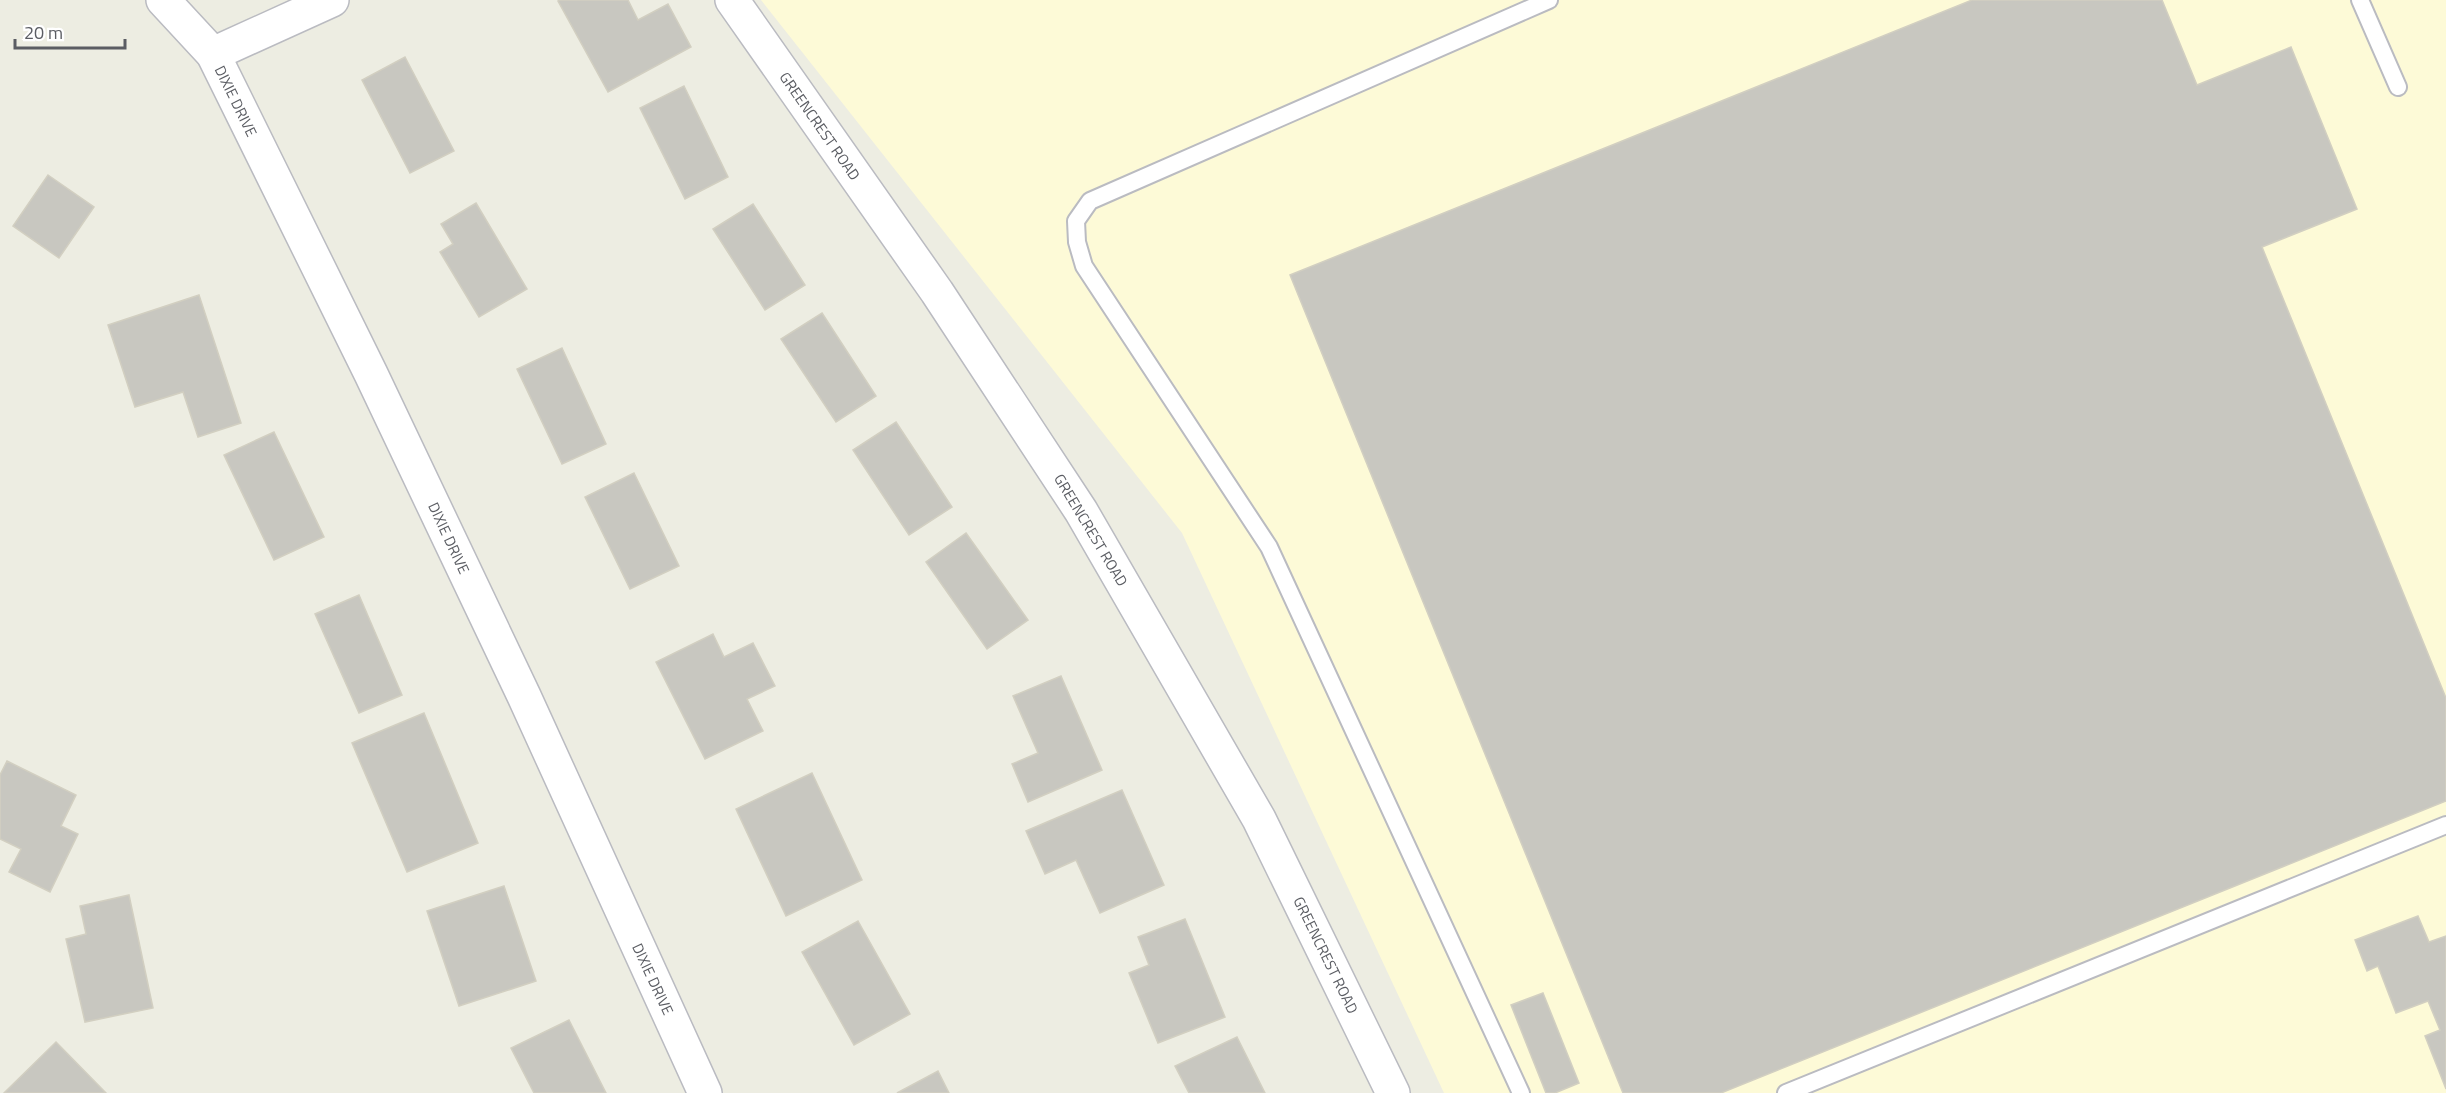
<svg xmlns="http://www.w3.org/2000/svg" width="2446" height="1093" font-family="'Titillium Web',sans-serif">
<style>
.commercial{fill:#fdfad7}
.building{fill:#c8c7c0;stroke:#d2cfc1;stroke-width:1.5}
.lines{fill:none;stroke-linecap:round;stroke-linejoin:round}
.lane-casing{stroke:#babbc1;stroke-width:20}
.street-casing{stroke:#babbc1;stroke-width:36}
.lane{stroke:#fff;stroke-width:16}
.street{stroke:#fff;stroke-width:33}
.labels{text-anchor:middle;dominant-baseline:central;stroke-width:4.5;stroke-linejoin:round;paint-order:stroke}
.street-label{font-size:15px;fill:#5b5d63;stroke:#fff}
</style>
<rect width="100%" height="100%" fill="#edede2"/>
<!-- commercial -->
<path class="commercial" d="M761,0H2446V1093H1444L1182,533Z"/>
<!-- building -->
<g class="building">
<path d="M560,0H628L638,20L668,4L691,47L608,92L558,1Z"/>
<path d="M1972,0H2162L2197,85L2291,47L2357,209L2262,247L2446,698V801L1721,1093H1623L1290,275Z"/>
<path d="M405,57L454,151L410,173L362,80Z"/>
<path d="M684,86L728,177L685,199L640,108Z"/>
<path d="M48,175L94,207L59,258L13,226Z"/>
<path d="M476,203L527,289L479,317L440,252L453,244L441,224Z"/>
<path d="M753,204L805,285L765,310L713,229Z"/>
<path d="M199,295L241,423L198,437L183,392L135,407L108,325Z"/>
<path d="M822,313L876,396L836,422L781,339Z"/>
<path d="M562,348L606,444L562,464L517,369Z"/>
<path d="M896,422L952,507L909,535L853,450Z"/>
<path d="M274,432L324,537L274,560L224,455Z"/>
<path d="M634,473L679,566L630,589L585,497Z"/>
<path d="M966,533L1028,620L987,649L926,562Z"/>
<path d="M359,595L402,695L359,713L315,614Z"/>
<path d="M713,634L724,657L753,643L775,686L747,699L763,731L705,759L656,662Z"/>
<path d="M1061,676L1102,770L1028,802L1012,764L1038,753L1013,696Z"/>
<path d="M424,713L478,843L407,872L352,743Z"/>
<path d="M7,761L76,795L61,826L78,834L50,892L9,872L21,849L0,839V775Z"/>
<path d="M812,773L862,880L786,916L736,809Z"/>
<path d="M1122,790L1164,885L1100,913L1076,860L1045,874L1026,831Z"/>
<path d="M504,886L536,981L459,1006L427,911Z"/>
<path d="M129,895L153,1008L85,1022L66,939L86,934L80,906Z"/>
<path d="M2418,916L2429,942L2446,936V1089L2425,1036L2440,1030L2428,1001L2396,1013L2378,966L2367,971L2355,940Z"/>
<path d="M1185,919L1225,1017L1158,1043L1129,973L1149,965L1138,937Z"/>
<path d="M858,921L910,1014L854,1045L802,952Z"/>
<path d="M1543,993L1579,1083L1555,1093H1546L1511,1005Z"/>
<path d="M569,1020L606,1093H534L511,1048Z"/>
<path d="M1237,1037L1265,1093H1189L1175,1066Z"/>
<path d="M56,1042L106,1093H4Z"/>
<path d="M938,1071L949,1093H897Z"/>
</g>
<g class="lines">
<defs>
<g id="lane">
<path d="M2360,0L2398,87"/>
<path d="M1521,1093L1269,547L1084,266L1077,242L1076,221L1090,201L1549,0"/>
<path d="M1786,1093L2446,825"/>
</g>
<g id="street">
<path d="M163,0L213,54L371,374L524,696L705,1093"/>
<path d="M732,0L937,292L1081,511L1259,819L1393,1093"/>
<path d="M213,54L332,0"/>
</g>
</defs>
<!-- lane casing -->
<use href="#lane" class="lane-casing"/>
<!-- street casing -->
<use href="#street" class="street-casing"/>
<!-- lane -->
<use href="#lane" class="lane"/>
<!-- street -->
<use href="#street" class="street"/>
</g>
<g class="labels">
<!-- street labels -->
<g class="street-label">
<text transform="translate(236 101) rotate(64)">DIXIE DRIVE</text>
<text transform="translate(820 126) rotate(55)">GREENCREST ROAD</text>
<text transform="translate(1091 530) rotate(59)">GREENCREST ROAD</text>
<text transform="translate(449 538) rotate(65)">DIXIE DRIVE</text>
<text transform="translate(1326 955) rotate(64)">GREENCREST ROAD</text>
<text transform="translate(653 979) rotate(65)">DIXIE DRIVE</text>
</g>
</g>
<!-- scale -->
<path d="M15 39v9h110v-9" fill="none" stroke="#5b5d63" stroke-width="3"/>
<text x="24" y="39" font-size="18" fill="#5b5d63" stroke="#ffffff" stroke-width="4.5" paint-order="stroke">20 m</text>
</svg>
